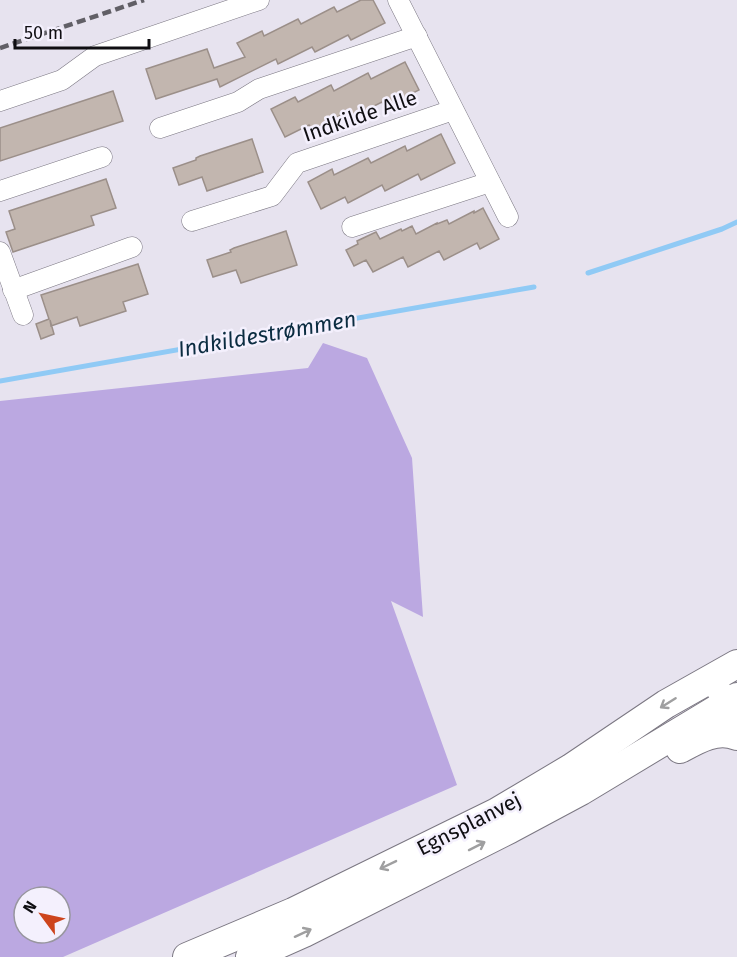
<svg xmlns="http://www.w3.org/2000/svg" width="737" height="957" font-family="'Fira Sans',sans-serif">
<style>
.green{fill:#bba8e1;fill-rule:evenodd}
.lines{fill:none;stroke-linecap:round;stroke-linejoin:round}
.stream{stroke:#90caf5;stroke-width:5}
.building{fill:#c2b6af;stroke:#9b8f89;stroke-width:1.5}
.minor-casing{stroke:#7b7782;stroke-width:21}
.tertiary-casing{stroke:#7b7782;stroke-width:26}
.secondary-casing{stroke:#7b7782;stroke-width:30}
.minor{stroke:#fff;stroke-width:20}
.tertiary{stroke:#fff;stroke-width:24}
.secondary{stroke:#fff;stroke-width:28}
.rail{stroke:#615f66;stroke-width:4.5;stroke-dasharray:9 4.5;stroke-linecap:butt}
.oneway{stroke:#9f9fa0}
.labels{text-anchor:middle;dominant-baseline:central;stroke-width:5;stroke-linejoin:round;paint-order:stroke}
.street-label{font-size:21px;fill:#0f0e12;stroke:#f4f0fd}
.water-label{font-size:22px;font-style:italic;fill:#0b2c41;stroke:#f4f0fd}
</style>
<rect width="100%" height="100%" fill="#e7e3ef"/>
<!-- green -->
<path class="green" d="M323,343L367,358L412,458L423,617L391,601L457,785L63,957H0V401L308,368ZM24,897H60V933H24Z"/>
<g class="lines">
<!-- stream -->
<g class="stream">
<path d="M588,273L722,229L737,222"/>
<path d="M0,381L534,287"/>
</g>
</g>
<!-- building -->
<g class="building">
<path d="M361,0H373L385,23L351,40L348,35L315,52L312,47L278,64L276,59L220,87L217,79L156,99L146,69L207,49L214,68L245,57L237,43L262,31L264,36L298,19L301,24L334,7L337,12Z"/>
<path d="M405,62L419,90L385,107L382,102L348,119L345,113L312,130L309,125L285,137L271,109L295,97L298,102L331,85L334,91L368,73L371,79Z"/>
<path d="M113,91L123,121L0,161V128Z"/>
<path d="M441,134L455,163L421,180L418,174L385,191L382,185L348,203L345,197L321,209L308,182L332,169L334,175L368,158L371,163L405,146L407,151Z"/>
<path d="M252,139L263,172L207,191L202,177L179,185L173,168L196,160V158L200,156Z"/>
<path d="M106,179L116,208L91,216L94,225L13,252L6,232L15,229L9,211Z"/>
<path d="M483,208L499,239L480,249L477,243L444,260L439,251L408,267L403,257L373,272L366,260L354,266L346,250L358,244L357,241L376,232L380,239L401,229L402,231L412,226L416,234L437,223V224L447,220L449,224L474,211V213Z"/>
<path d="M286,231L297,265L241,283L236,270L213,277L207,260L231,252L230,250L234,248Z"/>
<path d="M138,264L148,294L123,302L126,311L80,326L77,317L51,326L50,320L54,334L41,339L36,324L49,319L41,295Z"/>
</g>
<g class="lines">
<defs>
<g id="minor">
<path d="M398,0L508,217"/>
<path d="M0,101L62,80L95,56L259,0"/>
<path d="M160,128L238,102L259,89L417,36"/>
<path d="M0,191L102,157"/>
<path d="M192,221L272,196L297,163L453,110"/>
<path d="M352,227L490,182"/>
<path d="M0,252L23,315"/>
<path d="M13,290L132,247"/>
</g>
<path id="tertiary" d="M711,678L737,719"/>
<g id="secondary">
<path d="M680,749C698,739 717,728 737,736"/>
<path d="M187,957L293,912L497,812L571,768L666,704L737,664"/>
<path d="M250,957L304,933L510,829L581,791L737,697"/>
</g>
</defs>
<!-- minor casing -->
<use href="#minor" class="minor-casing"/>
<!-- tertiary casing -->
<use href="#tertiary" class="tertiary-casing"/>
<!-- secondary casing -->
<use href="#secondary" class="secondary-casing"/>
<!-- minor -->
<use href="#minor" class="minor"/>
<!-- tertiary -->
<use href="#tertiary" class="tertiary"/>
<!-- secondary -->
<use href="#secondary" class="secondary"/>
<!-- rail -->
<path class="rail" d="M0,48L144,0"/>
</g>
<!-- one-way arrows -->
<defs><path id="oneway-shaft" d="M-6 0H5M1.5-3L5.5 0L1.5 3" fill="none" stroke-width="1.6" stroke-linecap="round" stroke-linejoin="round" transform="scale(1.5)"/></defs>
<g class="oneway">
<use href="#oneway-shaft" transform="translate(668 703) rotate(148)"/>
<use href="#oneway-shaft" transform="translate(477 846) rotate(-27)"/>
<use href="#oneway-shaft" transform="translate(388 865) rotate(154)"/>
<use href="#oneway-shaft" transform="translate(303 933) rotate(-25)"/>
</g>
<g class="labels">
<!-- street labels -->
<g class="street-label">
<text transform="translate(360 116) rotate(-19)">Indkilde Alle</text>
<text transform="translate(469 824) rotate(-27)">Egnsplanvej</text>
</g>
<!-- water labels -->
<g class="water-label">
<text transform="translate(267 334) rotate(-10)">Indkildestrømmen</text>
</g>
</g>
<!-- north arrow -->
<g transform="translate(42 915) rotate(303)"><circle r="28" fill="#f4f0fd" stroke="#98969f" stroke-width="1.5"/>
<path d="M0-4.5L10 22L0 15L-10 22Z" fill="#cd441d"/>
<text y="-9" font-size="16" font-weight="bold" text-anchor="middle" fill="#0f0e12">N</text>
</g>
<!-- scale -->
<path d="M15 39v9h134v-9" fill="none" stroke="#0f0e12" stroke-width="3"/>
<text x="24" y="39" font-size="18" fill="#0f0e12" stroke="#f4f0fd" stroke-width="4.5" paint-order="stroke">50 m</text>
</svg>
